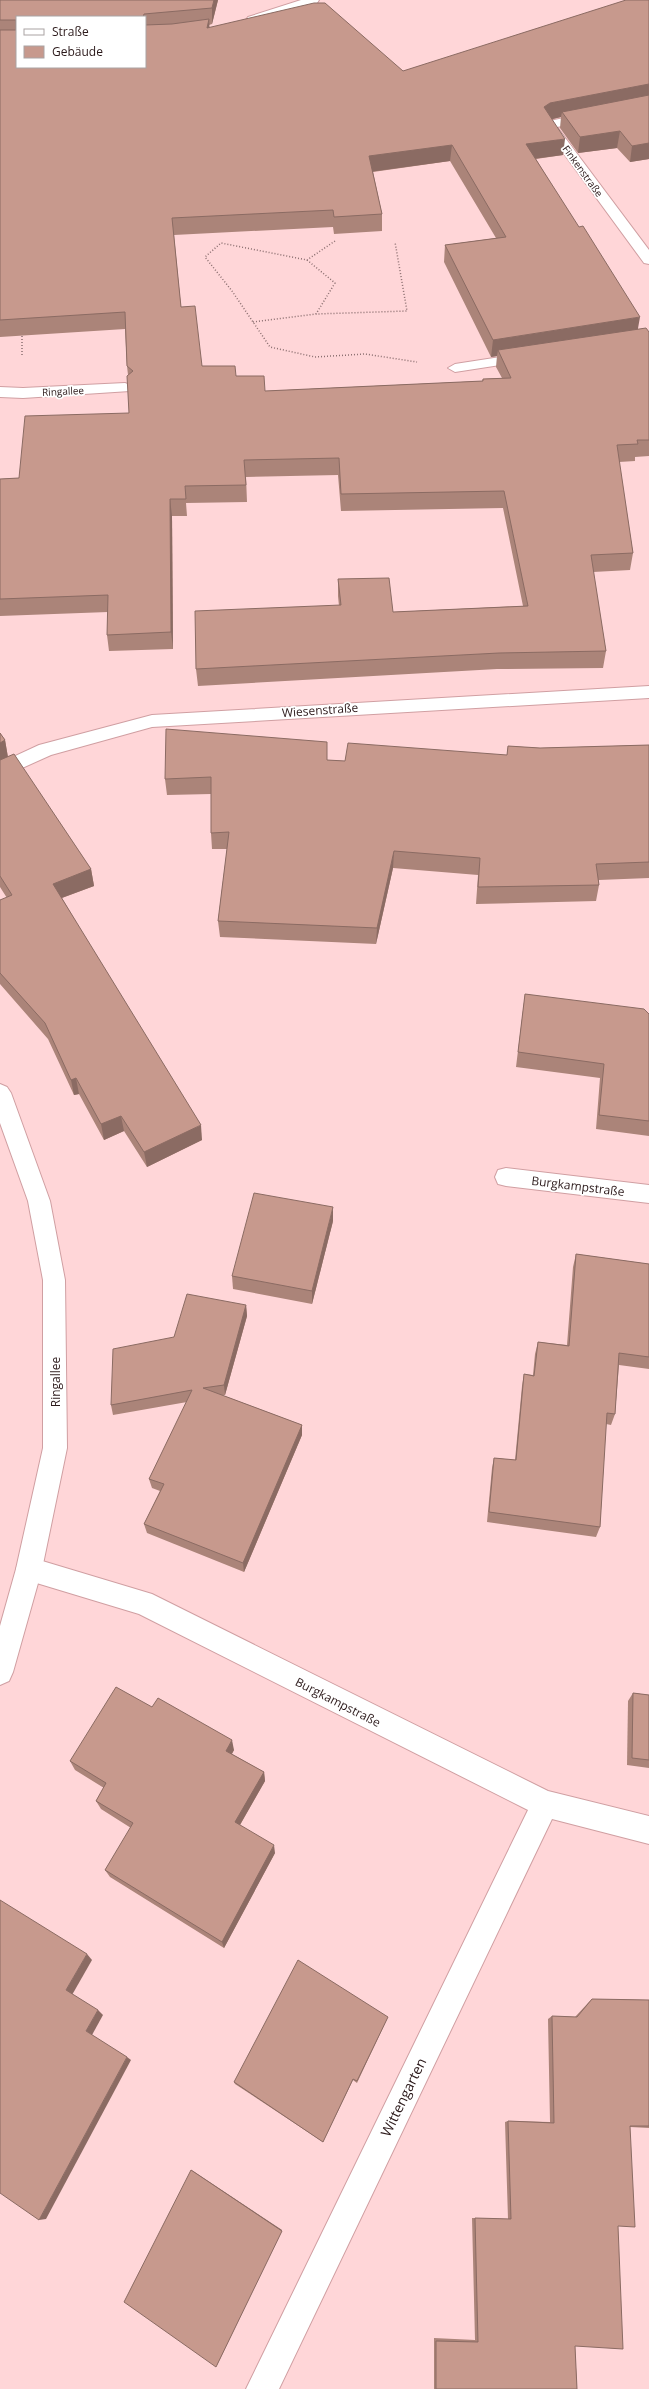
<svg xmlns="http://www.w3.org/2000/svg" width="649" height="2389" font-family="'Open Sans',sans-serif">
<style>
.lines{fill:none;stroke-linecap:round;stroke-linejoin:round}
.minor-casing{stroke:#d09fa2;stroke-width:2}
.tertiary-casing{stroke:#d09fa2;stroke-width:2}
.path{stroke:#8b6f70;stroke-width:1.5;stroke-dasharray:1 2;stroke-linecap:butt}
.minor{fill:#fff;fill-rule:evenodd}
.tertiary{fill:#fff;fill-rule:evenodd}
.wall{fill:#ab8479;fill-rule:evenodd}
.shaded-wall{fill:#8b6b63}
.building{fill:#c7998d;stroke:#8b6b63}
.labels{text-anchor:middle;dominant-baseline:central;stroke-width:3.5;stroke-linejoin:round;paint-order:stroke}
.far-street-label{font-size:10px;fill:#2b191a;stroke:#fff}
.street-label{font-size:12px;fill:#2b191a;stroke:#fff}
.near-street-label{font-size:14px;fill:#2b191a;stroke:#fff}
</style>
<rect width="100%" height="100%" fill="#ffd6d8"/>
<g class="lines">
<defs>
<g id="minor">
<path d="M301,0H319L317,3L256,23L252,24L246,20L248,17Z"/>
<path d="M649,101V109L557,127L649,250V264L644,263L543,125L549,121Z"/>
<path d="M527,353L532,354L534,357L532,360L455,372L448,368L455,364Z"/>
<path d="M125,383L130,385L133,388L130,391L23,398L0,397V387L23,388Z"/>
<path d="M649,686V698L152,727L51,755L0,778V763L39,745L152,715Z"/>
<path d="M506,1168L649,1185V1203L506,1186L498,1184L495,1177L498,1170Z"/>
<path d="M29,1557L152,1594L548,1791L649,1816V1844L552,1819L279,2389H246L528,1810L139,1614L20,1578L16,1569L20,1560Z"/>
</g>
<path id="tertiary" d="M0,1084L7,1087L11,1093L50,1201L65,1280L67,1448L42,1569L13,1672L9,1681L0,1685V1626L16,1569L43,1448V1280L28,1201L0,1123Z"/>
</defs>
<!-- minor casing -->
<use href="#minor" class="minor-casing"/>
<!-- tertiary casing -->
<use href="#tertiary" class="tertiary-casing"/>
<!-- path -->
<g class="path">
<path d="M335,241L307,260L221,243L205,257L232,291L270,347L315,357L365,354L417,362"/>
<path d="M307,260L335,283L316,314"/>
<path d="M253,322L316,314L407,311L395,242"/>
<path d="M22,333V356"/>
</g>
<!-- minor -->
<use href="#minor" class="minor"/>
<!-- tertiary -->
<use href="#tertiary" class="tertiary"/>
</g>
<!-- wall -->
<g class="wall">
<path d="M0,0H218L212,24L209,25V28L403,71L649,0V159L630,162L617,148L578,153L560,128L561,117L552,119L563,155L536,159L638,329L649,332V456L635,457V461L619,462L633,553L630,570L593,572L606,651L603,668L497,669L198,686L196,669L339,606L338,596V579L393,612L523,606L503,508L341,511L338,475L246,477L247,502L186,503L187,516H172L173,649L109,651L107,635L108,612L0,616V479L19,478L129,413L128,375L127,366L125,329L0,337ZM17,17H145V67ZM450,161L496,238L445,245L444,262L491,357L497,356L496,367L502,378L483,379L482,381L265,391L236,376L202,366L181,307L174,235L333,227L334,234L382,231V214L373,172Z"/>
<path d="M0,733L5,740L8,757L91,869L94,886L62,898L202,1140L147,1167L124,1131L104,1140L79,1094L74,1095L48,1039L0,984V900L7,898L0,887Z"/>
<path d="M649,745V878L599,880V885L596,901L476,904L478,875L393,868L376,944L220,937L218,921L227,849H212L211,833V794L167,795L165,779L327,760L345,761L507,755L508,746L540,748Z"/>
<path d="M525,994L649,1014V1136L596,1129L600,1078L516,1067Z"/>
<path d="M333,1221L312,1304L233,1289L232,1276Z"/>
<path d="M576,1254L649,1264V1369L619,1365L615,1414L611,1425L606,1424L600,1527L596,1537L487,1522L492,1468L494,1458L515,1460L522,1386L524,1374L533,1375L535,1354L538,1342L567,1345L573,1267Z"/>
<path d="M246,1305L247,1316L225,1395H222L302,1425V1435L244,1572L147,1533L144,1524L160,1491L152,1488L149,1479L187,1402L113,1415L111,1405L174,1337Z"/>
<path d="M633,1693L649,1695V1768L627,1765L628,1701Z"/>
<path d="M152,1707L234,1750L232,1754L264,1772L265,1781L240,1825L275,1853L224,1948L110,1877L105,1870L131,1828L101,1809L96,1801L104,1788L75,1770L70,1761Z"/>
<path d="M592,1999L649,2000V2128L630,2127L618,2226L575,2346L577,2389H434V2338L475,2340L472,2218L508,2219L505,2122L508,2121L550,2122L548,2019L552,2016L575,2017L588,2003Z"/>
<path d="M387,2019L357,2083L353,2080L323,2142L235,2084L234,2082Z"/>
</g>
<!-- shaded-wall -->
<g class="shaded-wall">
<path d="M214,0H218L212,24V8Z"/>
<path d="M209,19L210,35L207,28Z"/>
<path d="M649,84V100L562,112L561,117L549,120L544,107L550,103Z"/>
<path d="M620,131L617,148L578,153L580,137Z"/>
<path d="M565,139L563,155L525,160L526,144Z"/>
<path d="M649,143V159L630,162L632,146Z"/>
<path d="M452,145L450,161L369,172V156Z"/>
<path d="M640,317L637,334L498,350L497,356L491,357L493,340Z"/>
<path d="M170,499L172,516L173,649L171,632Z"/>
<path d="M5,740L8,758L0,762V743Z"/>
<path d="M394,851L393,868L376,944L377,928Z"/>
<path d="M91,869L94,886L56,900L53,884Z"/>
<path d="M76,1078L79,1094L74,1095L71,1080Z"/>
<path d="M121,1116L124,1131L104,1140L101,1124Z"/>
<path d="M201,1125L202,1140L147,1167L144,1152Z"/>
<path d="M333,1207V1221L312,1304V1291Z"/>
<path d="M246,1305L247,1316L225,1395L224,1385Z"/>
<path d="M302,1425V1435L244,1572L243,1563Z"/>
<path d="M232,1740L234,1750L228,1760L226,1751Z"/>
<path d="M264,1772L265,1781L237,1830L235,1822Z"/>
<path d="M274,1845L275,1853L224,1948L222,1942Z"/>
<path d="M87,1954L92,1960L72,1995L66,1990Z"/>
<path d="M98,2010L103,2015L92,2035L86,2031Z"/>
<path d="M127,2057L131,2060L46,2219L39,2220Z"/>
<path d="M191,2170L193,2171L282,2230L217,2365Z"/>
</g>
<!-- building -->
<g class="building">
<path d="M0,0H214L212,8L144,14L143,17H17V67H145V25L172,24L209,19L207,28L314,3H325L403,71L626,0H649V84L550,103L544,107L565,139L526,144L579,227L583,226L640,317L493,340L445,245L506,237L452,145L369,156L382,214L334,217L333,210L172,218L181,307L195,306L202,366H235L236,376H264L265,391L483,381V379L511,378L498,350L646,328L649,332V440H637L638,444L617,445L633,553L591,555L606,651L499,653L196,669L195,611L341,605L338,579L389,578L393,612L528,606L504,491L341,494L339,458L244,460L246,485L185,486L186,499H170L171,632L107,635L108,595L0,599V479L19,478L25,416L129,413L127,376L133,371L127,366L125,312L0,320V30H16V20H0Z"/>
<path d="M649,95V143L632,146L620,131L580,137L562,112Z"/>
<path d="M166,729L327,742V760L345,761L348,743L507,755L508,746L540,748L649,745V862L596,864L599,885L478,887L480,858L394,851L377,928L218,921L229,832L211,833V777L165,779Z"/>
<path d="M0,733L5,740L0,743Z"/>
<path d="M14,754L91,869L53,884L201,1125L144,1152L121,1116L101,1124L76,1078L71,1080L45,1023L0,973V900L12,895L0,876V760Z"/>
<path d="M525,994L644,1009L649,1014V1121L599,1115L604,1064L518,1052Z"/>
<path d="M254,1193L333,1207L312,1291L232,1276Z"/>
<path d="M576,1254L649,1264V1357L619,1353L615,1414L607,1413L600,1527L489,1512L494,1458L516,1460L524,1374L534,1376L538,1342L569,1346Z"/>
<path d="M187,1294L246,1305L224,1385L203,1388L302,1425L243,1563L144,1524L164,1484L149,1479L192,1390L111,1405L113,1349L174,1337Z"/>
<path d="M116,1687L152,1707L158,1698L232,1740L226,1751L264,1772L235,1822L274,1845L222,1942L105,1870L133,1823L96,1801L106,1783L70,1761Z"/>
<path d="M633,1693L649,1695V1760L632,1758Z"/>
<path d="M0,1900L87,1954L66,1990L98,2010L86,2031L127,2057L39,2220L0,2193Z"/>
<path d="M298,1960L388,2017L357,2081L353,2079L323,2142L234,2082Z"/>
<path d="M592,1999L649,2000V2126H630L635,2227L618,2226L623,2349L575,2346L577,2389H436V2341L478,2342L475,2218L511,2219L508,2121L554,2123L552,2016L577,2017Z"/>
<path d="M191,2170L282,2231L216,2367L124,2302Z"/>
</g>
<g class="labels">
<!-- far-street labels -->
<g class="far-street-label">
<text transform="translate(583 171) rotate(54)">Finkenstraße</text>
<text transform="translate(63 391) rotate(-3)">Ringallee</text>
</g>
<!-- street labels -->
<g class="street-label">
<text transform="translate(320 710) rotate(-4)">Wiesenstraße</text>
<text transform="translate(578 1186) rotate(7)">Burgkampstraße</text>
<text transform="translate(55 1382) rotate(-90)">Ringallee</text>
<text transform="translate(338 1702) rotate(27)">Burgkampstraße</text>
</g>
<!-- near-street labels -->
<g class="near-street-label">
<text transform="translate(403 2097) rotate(-64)">Wittengarten</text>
</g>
</g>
<!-- legend -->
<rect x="16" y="16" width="130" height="52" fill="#ffffff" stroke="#aaa3a3"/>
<rect x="24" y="29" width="20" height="6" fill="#ffffff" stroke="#aaa3a3"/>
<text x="52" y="36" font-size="12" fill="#2b191a">Straße</text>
<rect x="24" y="46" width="20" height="12" fill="#c7998d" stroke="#aaa3a3"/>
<text x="52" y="56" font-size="12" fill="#2b191a">Gebäude</text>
</svg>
